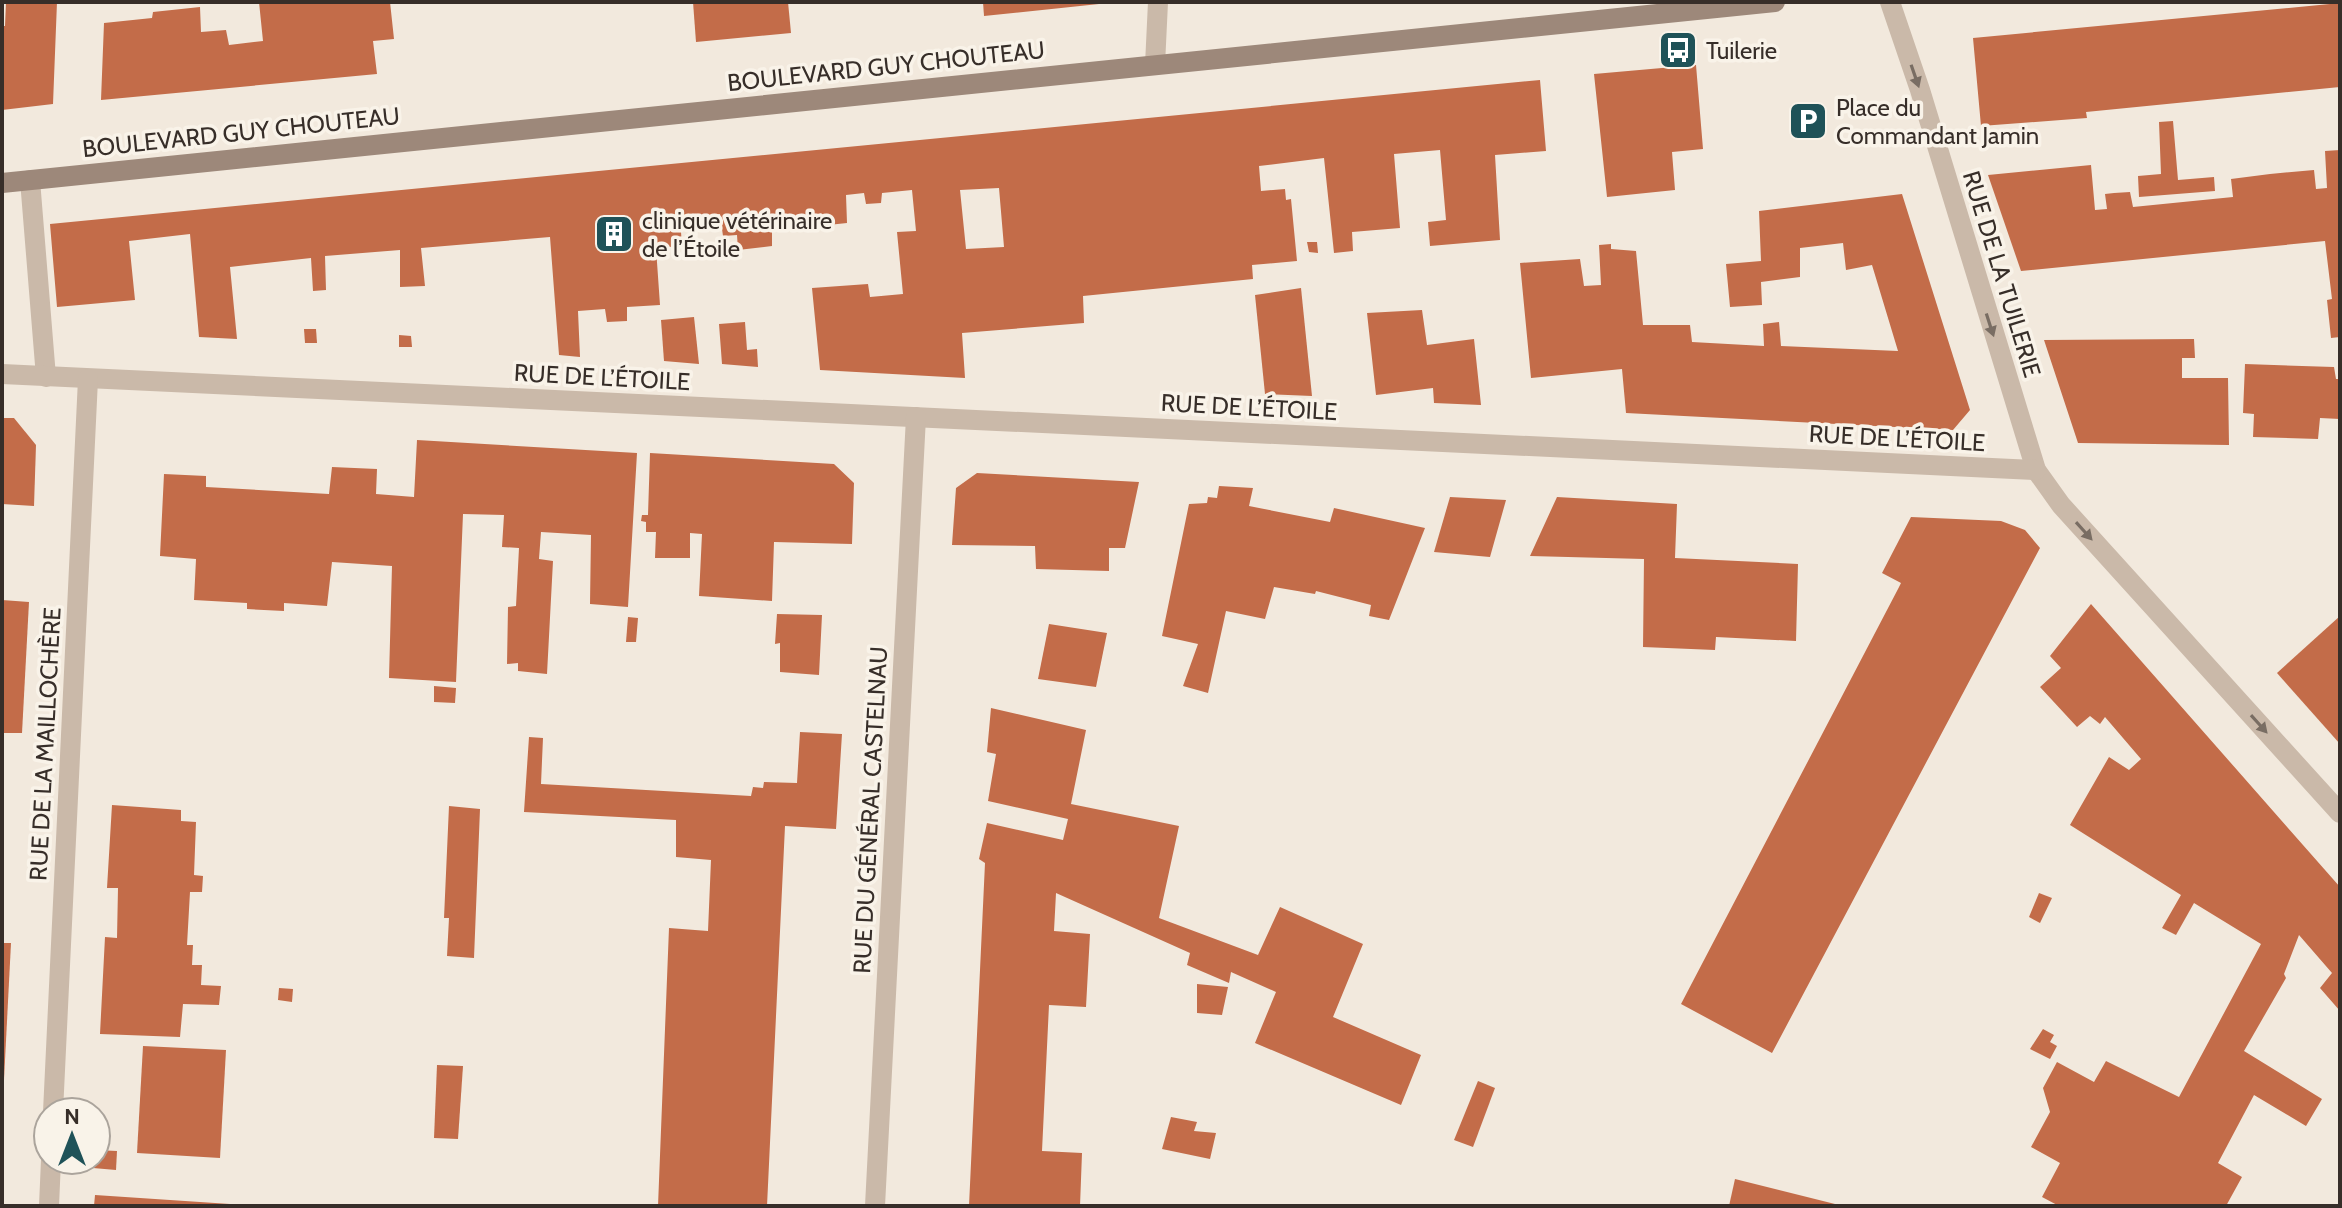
<svg xmlns="http://www.w3.org/2000/svg" width="2342" height="1208" font-family="Cabin,sans-serif">
<style>
.building{fill:#c36c49;fill-rule:evenodd}
.lines{fill:none;stroke-linecap:round;stroke-linejoin:round}
.street{stroke:#cab9a9;stroke-width:20}
.secondary{stroke:#9d887a;stroke-width:20}
.oneway{fill:#796d63}
.labels{text-anchor:middle;dominant-baseline:central;stroke-width:7;stroke-linejoin:round;paint-order:stroke}
.poi-label{font-size:24px;fill:#372e29;stroke:#f9f3e9;text-anchor:start}
.street-label{font-size:24px;fill:#372e29;stroke:#f9f3e9}
</style>
<rect width="100%" height="100%" fill="#f2e9dd"/>
<!-- building -->
<g class="building">
<path d="M6,2H57L53,104L2,110V26H5Z"/>
<path d="M259,2H390L394,39L373,41L377,74L101,100L104,23L152,18L153,12L200,7L201,32L226,30L229,45L263,41Z"/>
<path d="M693,2H788L791,33L696,42Z"/>
<path d="M983,2H1099V4L984,16Z"/>
<path d="M2340,3V87L2086,112L2087,118L1981,126L1973,38Z"/>
<path d="M1696,65L1703,149L1672,152L1675,190L1607,197L1594,74Z"/>
<path d="M1540,80L1546,151L1495,155L1500,240L1430,246L1428,222L1446,220L1440,150L1394,154L1400,228L1352,232L1353,251L1334,253L1324,158L1259,166L1261,191L1285,189L1286,200L1291,199L1297,261L1252,265L1253,279L1083,296L1084,323L962,333L965,378L820,370L812,288L868,284L870,297L903,294L897,232L916,231L912,190L882,193L881,203L866,204L864,193L846,195L847,223L772,231V246L738,250L737,235L723,236L720,214L680,218L682,246L656,248L660,305L627,307V321L607,322L605,309L578,311L580,357L559,355L550,237L421,248L425,286L400,287V250L325,256L326,290L313,291L311,258L230,267L237,339L199,337L190,234L129,241L135,300L57,307L50,224ZM999,188L1004,247L966,249L960,190Z"/>
<path d="M2173,121L2178,180L2214,177L2215,191L2139,197L2138,176L2161,174L2159,122Z"/>
<path d="M2340,150V337L2331,338L2327,300L2332,299L2325,241L2021,271L1988,175L2091,165L2095,210L2107,209L2105,194L2114,193L2130,192L2133,207L2233,197L2231,179L2270,174L2314,170L2316,189L2327,188L2325,151Z"/>
<path d="M1902,194L1970,410L1953,430L1626,413L1622,369L1531,378L1520,263L1580,259L1584,286L1601,285L1599,245L1611,244V249L1636,251L1643,325H1690L1692,342L1764,346L1763,324L1779,322L1781,346L1898,351L1872,265L1846,270L1843,243L1800,248V277L1761,282L1762,305L1730,307L1726,264L1761,261L1759,211Z"/>
<path d="M1307,242H1317L1318,253L1309,252Z"/>
<path d="M1301,288L1312,396L1265,394L1255,295Z"/>
<path d="M1422,310L1427,345L1474,339L1481,405L1434,403L1433,388L1376,395L1367,313Z"/>
<path d="M694,317L699,364L664,361L661,320Z"/>
<path d="M745,322L747,350L757,349L758,367L722,364L719,324Z"/>
<path d="M304,329H316L317,343H305Z"/>
<path d="M399,335L411,336L412,347H399Z"/>
<path d="M2194,339L2195,358H2182V378H2228L2229,445L2078,443L2044,340Z"/>
<path d="M2245,364L2334,367L2336,379H2340V419L2320,418L2318,439L2253,437L2254,414L2243,413Z"/>
<path d="M2,418H14L36,445L34,506L2,504Z"/>
<path d="M417,440L637,453L628,607L590,604L591,535L541,532L539,559L553,561L547,674L518,671V663L507,664L508,607L516,606L519,548L502,547L504,515L463,514L456,682L389,678L392,566L332,562L327,606L284,603V611L247,609V603L194,600L196,559L160,556L164,474L206,476V487L329,494L332,467L377,469L376,494L414,497Z"/>
<path d="M650,453L834,464L854,483L852,544L774,542L772,601L699,596L702,534L690,533V558H655L656,532H646V522L641,521L642,515H648Z"/>
<path d="M977,473L1139,482L1125,548H1109V571L1036,569L1035,546L952,545L956,488Z"/>
<path d="M1219,486L1253,488L1249,506L1330,522L1334,508L1425,528L1389,620L1369,616L1371,605L1316,591L1315,594L1274,587L1265,619L1226,611L1208,693L1183,686L1198,644L1162,636L1189,504L1207,503L1208,497L1217,498Z"/>
<path d="M1450,497L1506,500L1490,557L1434,552Z"/>
<path d="M1557,497L1677,504L1675,558L1798,564L1796,641L1716,637L1715,650L1643,647L1644,559L1530,556Z"/>
<path d="M1911,517L2001,521L2025,530L2040,548L1772,1053L1681,1004L1898,589L1901,583L1882,573Z"/>
<path d="M2,600L29,602L22,733H2Z"/>
<path d="M2091,604L2340,887V1011L2320,988L2332,973L2299,935L2284,974L2286,978L2244,1051L2322,1099L2306,1126L2254,1095L2218,1163L2242,1177L2226,1206H2059L2042,1197L2060,1163L2031,1147L2050,1112L2043,1088L2057,1062L2094,1082L2106,1061L2179,1097L2261,944L2194,903L2176,935L2162,928L2181,895L2070,825L2109,757L2129,770L2141,759L2105,717L2100,724L2090,716L2077,727L2040,687L2061,668L2050,656Z"/>
<path d="M777,614L822,615L819,675L780,672V643L775,644Z"/>
<path d="M2340,616V744L2277,673Z"/>
<path d="M628,617L638,618L636,642H626Z"/>
<path d="M1049,624L1107,633L1096,687L1038,679Z"/>
<path d="M434,686L456,688L455,703L434,702Z"/>
<path d="M991,708L1086,730L1071,804L1179,826L1159,918L1258,955L1280,907L1363,944L1333,1017L1421,1055L1401,1105L1255,1043L1276,992L1231,972L1229,983L1187,965L1190,953L1056,893L1054,931L1090,934L1086,1007L1049,1005L1042,1151L1082,1153L1080,1206H969L985,863L979,859L987,823L1063,840L1068,819L988,801L996,754L987,752Z"/>
<path d="M800,732L842,734L836,829L785,826L767,1206H658L669,928L708,931L711,860L676,857V820L524,812L529,737L543,738L541,784L751,796L753,787L763,788L764,782L797,783Z"/>
<path d="M112,805L181,810V821L196,822L194,875L203,876L202,892H190L187,945H193L192,965H202L201,985L221,986L219,1005L183,1004L180,1037L100,1034L105,937L117,938L118,888H107Z"/>
<path d="M449,806L480,809L474,958L447,956L449,918H444Z"/>
<path d="M2039,893L2052,898L2040,923L2029,917Z"/>
<path d="M2,943H11L4,1080H2Z"/>
<path d="M1197,984L1228,987L1222,1015L1197,1013Z"/>
<path d="M279,988L293,989L292,1002L278,1000Z"/>
<path d="M2043,1029L2054,1035L2050,1042L2057,1046L2050,1059L2030,1049Z"/>
<path d="M143,1046L226,1050L220,1158L137,1153Z"/>
<path d="M437,1065L463,1066L458,1139L434,1138Z"/>
<path d="M1478,1081L1495,1088L1473,1147L1454,1140Z"/>
<path d="M1171,1117L1197,1122L1194,1131L1216,1133L1210,1159L1162,1149Z"/>
<path d="M96,1150L117,1151L116,1170L93,1168Z"/>
<path d="M1735,1179L1839,1205V1206H1729Z"/>
<path d="M95,1195L230,1204L229,1206H94Z"/>
</g>
<g class="lines">
<!-- street -->
<g class="street">
<path d="M1890,2L1920,90L2036,470L2061,505L2340,813"/>
<path d="M1155,65L1158,2"/>
<path d="M30,180L46,377"/>
<path d="M2,374L2036,470"/>
<path d="M53,1112L88,379"/>
<path d="M49,1206L51,1160"/>
<path d="M875,1206L916,417"/>
</g>
<!-- secondary -->
<path class="secondary" d="M2,183L1775,2"/>
</g>
<!-- one-way arrows -->
<defs><path id="oneway-solid" d="M-6-.8H1V-3.2L6.5 0L1 3.2V.8H-6Z" transform="scale(2)"/></defs>
<g class="oneway">
<use href="#oneway-solid" transform="translate(1915 76) rotate(71)"/>
<use href="#oneway-solid" transform="translate(1990 325) rotate(72)"/>
<use href="#oneway-solid" transform="translate(2084 531) rotate(48)"/>
<use href="#oneway-solid" transform="translate(2259 724) rotate(48)"/>
</g>
<!-- icons -->
<defs>
<symbol id="bus-square" viewBox="-11 -11 22 22"><rect x="-9" y="-9" width="18" height="18" rx="4" fill="#1f5258" stroke="#f9f3e9"/><path d="M-5-6H5V4H4V6H2V4H-2V6H-4V4H-5ZM-3.5-4V0h7V-4ZM-3.5 1.2v1.5H-2V1.2ZM2 1.2v1.5H3.5V1.2Z" fill="#fff"/></symbol>
<symbol id="parking-square" viewBox="-11 -11 22 22"><rect x="-9" y="-9" width="18" height="18" rx="4" fill="#1f5258" stroke="#f9f3e9"/><path d="M-3.5-5.5H1a3.5 3.5 0 0 1 0 7H-1V5.5H-3.5ZM-1-3.4V-.6H.8a1.4 1.4 0 0 0 0-2.8Z" fill="#fff"/></symbol>
<symbol id="building-square" viewBox="-11 -11 22 22"><rect x="-9" y="-9" width="18" height="18" rx="4" fill="#1f5258" stroke="#f9f3e9"/><path d="M-4-6H4V6H1V3H-1V6H-4ZM-2.5-4.3h1.7v1.8h-1.7ZM.8-4.3h1.7v1.8H.8ZM-2.5-1h1.7V.8h-1.7ZM.8-1h1.7V.8H.8Z" fill="#fff"/></symbol>
</defs>
<g fill-rule="evenodd">
<use href="#bus-square" x="1656" y="28" width="44" height="44"/>
<use href="#parking-square" x="1786" y="99" width="44" height="44"/>
<use href="#building-square" x="592" y="212" width="44" height="44"/>
</g>
<g class="labels">
<!-- poi labels -->
<g class="poi-label">
<text x="1706" y="50">Tuilerie</text>
<text x="1836" y="107">Place du<tspan x="1836" dy="28">Commandant Jamin</tspan></text>
<text x="642" y="220">clinique vétérinaire<tspan x="642" dy="28">de l’Étoile</tspan></text>
</g>
<!-- street labels -->
<g class="street-label">
<text transform="translate(886 66) rotate(-6)">BOULEVARD GUY CHOUTEAU</text>
<text transform="translate(241 132) rotate(-6)">BOULEVARD GUY CHOUTEAU</text>
<text transform="translate(2002 274) rotate(73)">RUE DE LA TUILERIE</text>
<text transform="translate(602 377) rotate(3)">RUE DE L’ÉTOILE</text>
<text transform="translate(1249 407) rotate(3)">RUE DE L’ÉTOILE</text>
<text transform="translate(1897 438) rotate(3)">RUE DE L’ÉTOILE</text>
<text transform="translate(45 744) rotate(-87)">RUE DE LA MAILLOCHÈRE</text>
<text transform="translate(870 810) rotate(-87)">RUE DU GÉNÉRAL CASTELNAU</text>
</g>
</g>
<!-- border -->
<rect width="2342" height="1208" fill="none" stroke="#372e29" stroke-width="8"/>
<!-- north arrow -->
<g transform="translate(72 1136)"><circle r="38" fill="#f9f3e9" stroke="#aba49c" stroke-width="2"/>
<path d="M0-6L14 30L0 20L-14 30Z" fill="#1f5258"/>
<text y="-12" font-size="22" font-weight="bold" text-anchor="middle" fill="#372e29">N</text>
</g>
</svg>
